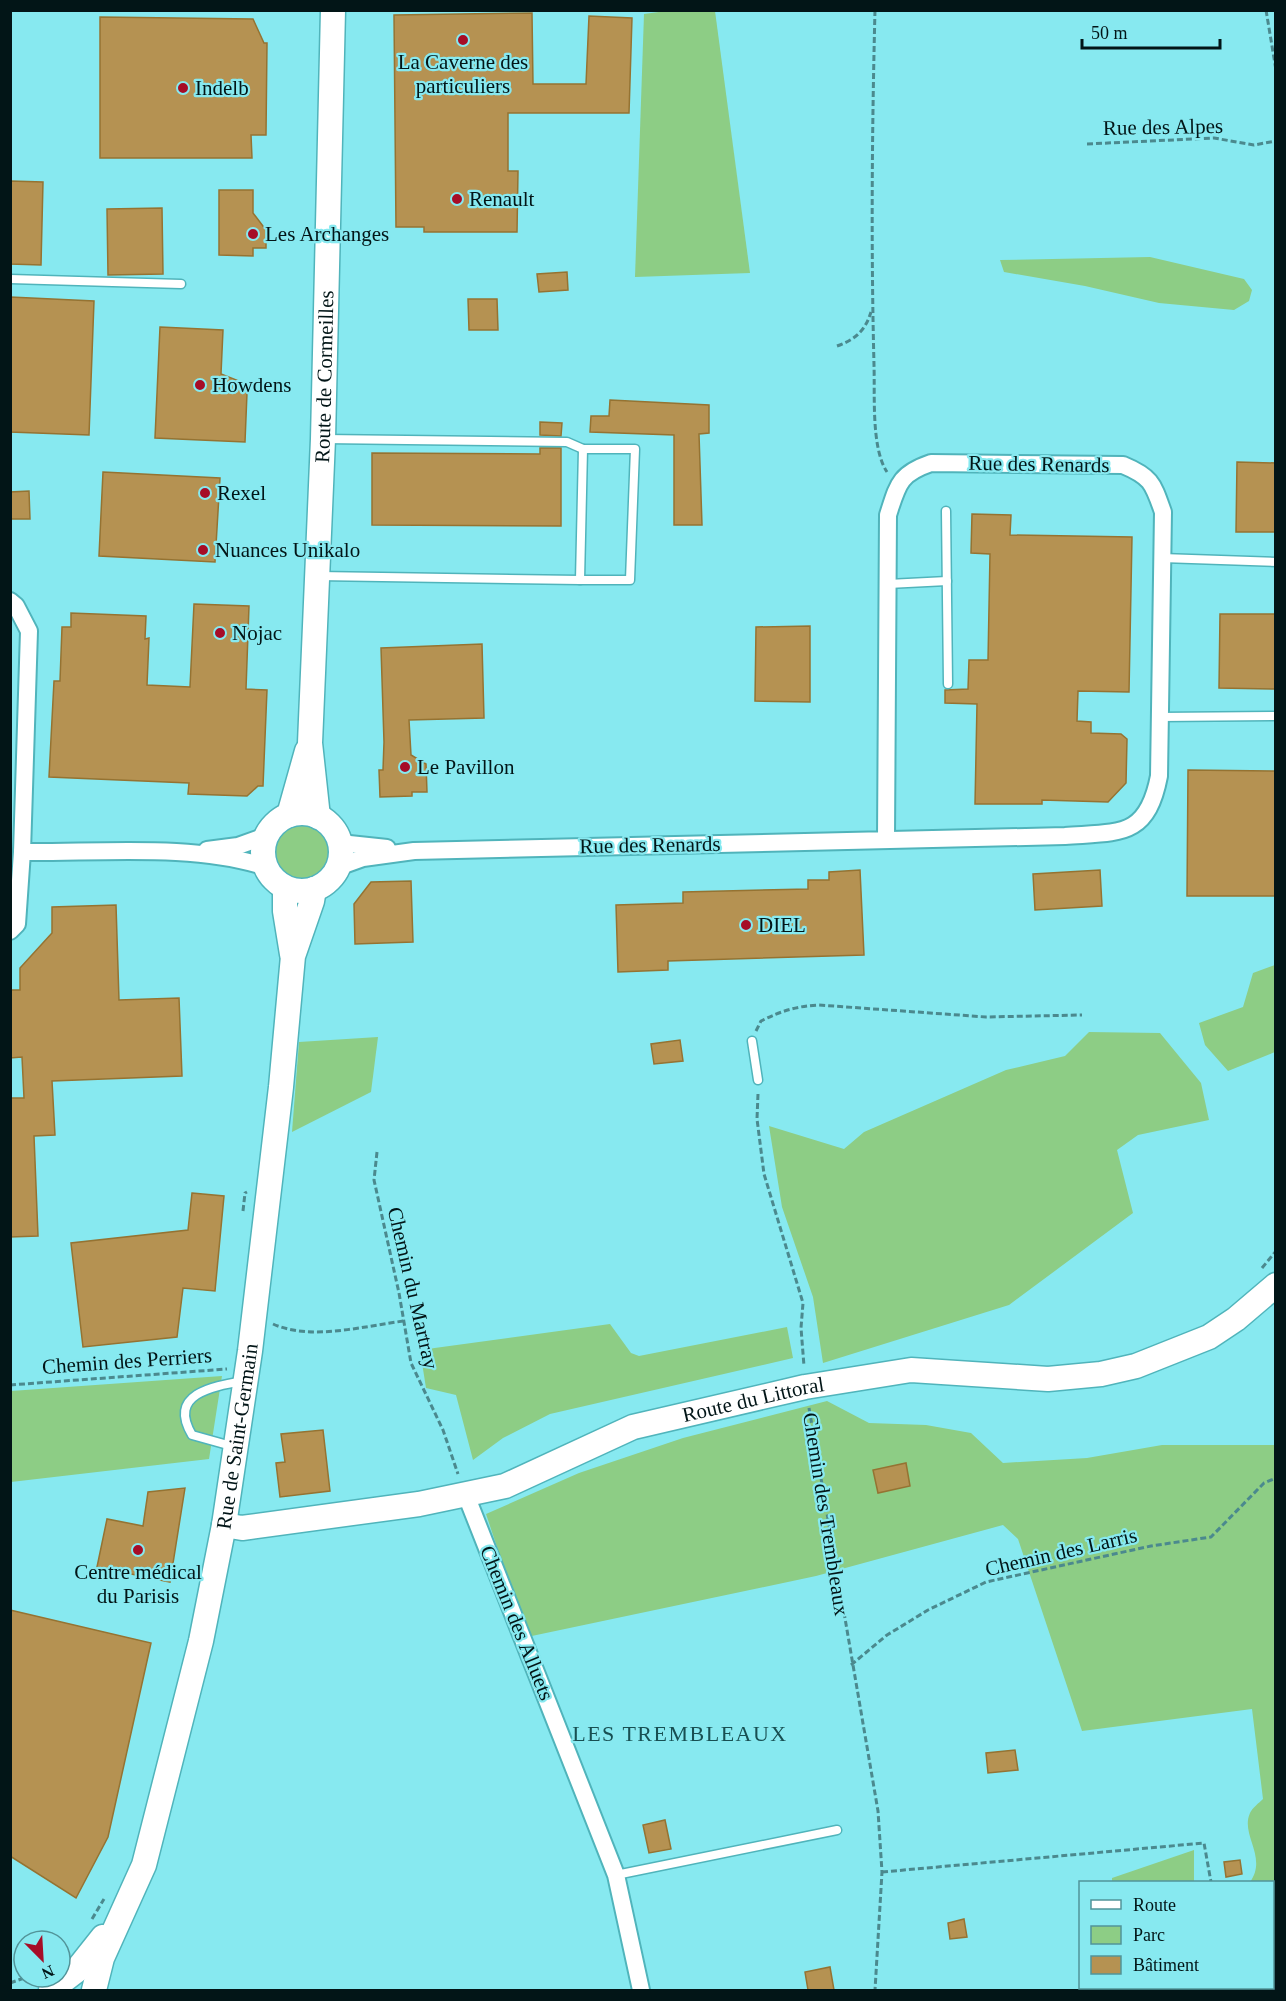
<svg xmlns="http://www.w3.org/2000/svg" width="1286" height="2001" font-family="'Times New Roman',serif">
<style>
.green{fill:#8dcd85}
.building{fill:#b59252;stroke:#957332;stroke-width:1.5}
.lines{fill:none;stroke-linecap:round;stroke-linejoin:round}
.lane-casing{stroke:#50b4bb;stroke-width:11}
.street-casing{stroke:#50b4bb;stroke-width:20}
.secondary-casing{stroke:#50b4bb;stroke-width:27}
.path{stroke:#4b898e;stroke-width:3;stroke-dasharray:6 3;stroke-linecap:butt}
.lane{stroke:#fff;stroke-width:8}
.street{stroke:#fff;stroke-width:16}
.secondary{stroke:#fff;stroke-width:24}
.poi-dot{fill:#a60d27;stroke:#87e9f0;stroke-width:2}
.labels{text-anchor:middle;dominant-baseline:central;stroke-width:4.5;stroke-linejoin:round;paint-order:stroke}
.poi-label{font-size:21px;fill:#021517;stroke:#87e9f0;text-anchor:start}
.street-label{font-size:21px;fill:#021517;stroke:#87e9f0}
.neighbourhood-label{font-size:22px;letter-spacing:1.5px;fill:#184f52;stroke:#87e9f0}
</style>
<rect width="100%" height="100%" fill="#87e9f0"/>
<!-- green -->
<g class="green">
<path d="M666,11H715L750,273L635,277L644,14Z"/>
<path d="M1150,257L1244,279L1252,290L1249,301L1234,310L1159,303L1085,286L1004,272L1000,260Z"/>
<circle cx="302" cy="852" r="27"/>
<path d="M1275,965V1052L1228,1071L1205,1045L1199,1023L1243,1007L1253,973Z"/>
<path d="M1089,1032L1160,1033L1201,1083L1209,1120L1138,1135L1117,1150L1133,1213L1009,1305L823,1363L813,1297L782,1207L769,1126L844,1149L864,1132L1006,1070L1065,1056Z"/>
<path d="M378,1037L371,1092L292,1132L299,1042Z"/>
<path d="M610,1324L631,1353L639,1356L787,1327L793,1358L550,1414L503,1438L473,1460L456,1395L426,1388L420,1350Z"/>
<path d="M222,1376L209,1459L11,1482V1391Z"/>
<path d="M827,1401L869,1423L926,1425L971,1433L1003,1463L1087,1458L1162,1445H1275V1990H1121L1120,1988H1272V1882H1250C1268,1857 1240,1835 1250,1813C1252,1808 1259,1803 1263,1799L1252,1709L1082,1731L1018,1539L1003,1525L816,1576L527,1637L486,1514L579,1473L683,1438Z"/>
<path d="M1194,1850V1882H1112V1878Z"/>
</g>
<!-- building -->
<g class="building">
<path d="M532,13L533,84H586L589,16L632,18L629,113H508V171H518L517,232H424V227H396L394,15Z"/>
<path d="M100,17L253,19L264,43H267L266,135H251L252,158H100Z"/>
<path d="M10,181L43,182L41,265L10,264Z"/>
<path d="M219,190H253V213L266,230V248H253V256L219,255Z"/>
<path d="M162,208L163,274L108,275L107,209Z"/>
<path d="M567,272L568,290L539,292L537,274Z"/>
<path d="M10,297L94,301L89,435L10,432Z"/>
<path d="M468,299H497L498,330H469Z"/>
<path d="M160,327L223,330L221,374L239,381L247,393L245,442L155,438Z"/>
<path d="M610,400L709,405V433L699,434L702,525H674V435L590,432L591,416H609Z"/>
<path d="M540,422L562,423L561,436L540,435Z"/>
<path d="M540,448H561V526L372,525V453L540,454Z"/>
<path d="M1237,462L1275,463V532H1236Z"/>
<path d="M103,472L220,478L215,562L99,556Z"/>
<path d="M29,491L30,519H10V492Z"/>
<path d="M972,514L1011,515L1010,535L1132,537L1129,692L1078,691L1077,721L1091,722V733L1121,734L1127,739L1126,783L1108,802L1042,800V804H975L977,704L945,703V690L968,689L969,660H988L990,554L971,553Z"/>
<path d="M194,604L249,606L246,689L267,690L263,786H258L247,796L188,794L189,783L49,777L54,681H60L62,627H71V613L146,616L145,639L149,638L147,685L190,687Z"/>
<path d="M1220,614H1275V689L1219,688Z"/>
<path d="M810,626V702L755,701L756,627Z"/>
<path d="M482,644L484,718L409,720L411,755L426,764L427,792H412V796L380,797L379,770H383L384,742L381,648Z"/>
<path d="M1188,770L1275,771V896H1187Z"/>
<path d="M860,870L864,955L668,961V970L618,972L616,905L683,903V892L808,889V880H829V872Z"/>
<path d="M1100,870L1102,906L1035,910L1033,874Z"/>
<path d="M411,881L413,942L355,944L354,904L371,882Z"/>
<path d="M116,905L119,1000L179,998L182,1076L52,1081L55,1135L34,1136L38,1236L10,1237V1098H24L22,1057L10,1058V990H20V968L52,933V907Z"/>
<path d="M680,1040L683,1061L654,1064L651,1044Z"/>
<path d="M192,1193L224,1196L215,1291L183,1288L177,1337L83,1347L71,1243L188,1230Z"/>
<path d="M323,1430L330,1491L280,1497L276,1463L285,1462L281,1434Z"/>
<path d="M906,1463L910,1486L878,1493L873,1470Z"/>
<path d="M185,1488L170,1582L97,1567L107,1519L143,1526L148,1492Z"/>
<path d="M10,1610L151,1643L108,1837L76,1898L10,1856Z"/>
<path d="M1015,1750L1018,1770L988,1773L986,1753Z"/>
<path d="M665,1820L671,1849L649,1853L643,1825Z"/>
<path d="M1240,1860L1242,1874L1226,1877L1224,1862Z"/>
<path d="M964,1919L967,1937L950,1939L948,1923Z"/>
<path d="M830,1967L834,1990H808L805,1972Z"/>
</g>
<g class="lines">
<defs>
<g id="lane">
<path d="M10,279L181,284"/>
<path d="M324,439L567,442L583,449"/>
<path d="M583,449H635L630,580H580Z"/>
<path d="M946,511L948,684"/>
<path d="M1162,558L1276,562"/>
<path d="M318,576L580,580"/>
<path d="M888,584L947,581"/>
<path d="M1160,717L1276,716"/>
<path d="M752,1041L758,1080"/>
<path d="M235,1447L192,1435C167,1393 215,1386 244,1381"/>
<path d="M616,1875L837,1830"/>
</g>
<g id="street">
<path d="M10,601L16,606L29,631L22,852L17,924L10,931"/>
<path d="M340,843L387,848"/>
<path d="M207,850L238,846L266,836"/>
<path d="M22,852C96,853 196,843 266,867"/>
<path d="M338,867L363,858L414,851L1065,836C1120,832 1147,838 1159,776L1163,512C1153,484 1152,477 1123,465L931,463C899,474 898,484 888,515L886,839"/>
<path d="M466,1495L616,1875L641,1990"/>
</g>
<g id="secondary">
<circle cx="302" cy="852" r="39"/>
<path d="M289,815L307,751"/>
<path id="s1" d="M318,817L310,743L323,439L333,10"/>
<path d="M285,888V911L292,954"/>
<path id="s2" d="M224,1525L242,1528L419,1504L505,1486L633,1427L805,1387L911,1370L1048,1379L1101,1374L1136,1366L1209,1337L1236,1319L1276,1285"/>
<path d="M51,1990L76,1971L103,1937"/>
<path id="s3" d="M94,1990L102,1958L144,1865L201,1641L224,1525L250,1351L281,1087L293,956L312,901L314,889"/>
</g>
</defs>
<!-- lane casing -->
<use href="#lane" class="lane-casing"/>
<!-- street casing -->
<use href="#street" class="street-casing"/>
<!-- secondary casing -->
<use href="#secondary" class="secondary-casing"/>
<!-- path -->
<g class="path">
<path d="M875,10C872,129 871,247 874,365C875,395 871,448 887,472"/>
<path d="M1266,10L1276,70"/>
<path d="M1087,144L1214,138L1254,145L1276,141"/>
<path d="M837,346C856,339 865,331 871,312"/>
<path d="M756,1031L761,1021C781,1011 797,1006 819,1005L986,1017L1082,1015"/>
<path d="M758,1094L757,1119L764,1174L803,1303L801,1328L804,1366"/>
<path d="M377,1152L374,1180L399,1293L411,1363L443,1430L458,1474"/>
<path d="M243,1211L245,1193L247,1192"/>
<path d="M1262,1268L1276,1251"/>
<path d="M273,1324C311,1341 364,1326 404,1321"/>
<path d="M10,1385L227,1369"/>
<path d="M809,1408L878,1811L882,1872L875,1990"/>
<path d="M851,1665L887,1635L928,1610L986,1582L1151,1546L1211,1537L1264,1483L1276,1478"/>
<path d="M882,1872L1204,1843L1211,1882"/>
<path d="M92,1919L104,1899"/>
<path d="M10,1983L27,1977"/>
<path d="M1229,1990V1988"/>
</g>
<!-- lane -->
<use href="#lane" class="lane"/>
<!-- street -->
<use href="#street" class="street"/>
<!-- secondary -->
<use href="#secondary" class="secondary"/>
</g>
<!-- markers -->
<g class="poi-dot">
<circle cx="463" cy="40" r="6"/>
<circle cx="183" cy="88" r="6"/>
<circle cx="457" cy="199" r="6"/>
<circle cx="253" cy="234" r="6"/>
<circle cx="200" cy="385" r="6"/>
<circle cx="205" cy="493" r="6"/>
<circle cx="203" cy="550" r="6"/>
<circle cx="220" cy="633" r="6"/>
<circle cx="405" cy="767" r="6"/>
<circle cx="746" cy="925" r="6"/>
<circle cx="138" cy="1550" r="6"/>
</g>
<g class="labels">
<!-- poi labels -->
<g class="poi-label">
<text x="463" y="62" text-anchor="middle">La Caverne des<tspan x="463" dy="24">particuliers</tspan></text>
<text x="195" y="88">Indelb</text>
<text x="469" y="199">Renault</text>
<text x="265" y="234">Les Archanges</text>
<text x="212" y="385">Howdens</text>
<text x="217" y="493">Rexel</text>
<text x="215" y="550">Nuances Unikalo</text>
<text x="232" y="633">Nojac</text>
<text x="417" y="767">Le Pavillon</text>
<text x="758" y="925">DIEL</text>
<text x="138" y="1572" text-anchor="middle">Centre médical<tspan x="138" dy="24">du Parisis</tspan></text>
</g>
<!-- street labels -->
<g class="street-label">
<text transform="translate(1163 127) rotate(-1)">Rue des Alpes</text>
<text stroke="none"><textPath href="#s1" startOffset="441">Route de Cormeilles</textPath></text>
<text transform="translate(1039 464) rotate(1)">Rue des Renards</text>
<text transform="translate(650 845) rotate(-1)">Rue des Renards</text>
<text transform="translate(413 1288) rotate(77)">Chemin du Martray</text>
<text transform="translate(127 1361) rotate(-4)">Chemin des Perriers</text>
<text stroke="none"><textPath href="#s2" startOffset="549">Route du Littoral</textPath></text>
<text stroke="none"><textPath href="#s3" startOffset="574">Rue de Saint-Germain</textPath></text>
<text transform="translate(826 1514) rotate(81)">Chemin des Trembleaux</text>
<text transform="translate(1061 1552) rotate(-13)">Chemin des Larris</text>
<text transform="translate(517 1623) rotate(68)">Chemin des Alluets</text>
</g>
<!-- neighbourhood labels -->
<g class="neighbourhood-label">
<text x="680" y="1733">LES TREMBLEAUX</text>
</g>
</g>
<!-- border -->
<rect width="1286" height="2001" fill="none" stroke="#021517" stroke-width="24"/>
<!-- legend -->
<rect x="1079" y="1881" width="195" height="108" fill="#87e9f0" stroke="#529499" stroke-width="1.5"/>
<rect x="1091" y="1900" width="30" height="9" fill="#ffffff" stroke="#529499" stroke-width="1.5"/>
<text x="1133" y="1911" font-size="18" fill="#021517">Route</text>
<rect x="1091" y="1926" width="30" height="18" fill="#8dcd85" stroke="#529499" stroke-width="1.5"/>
<text x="1133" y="1941" font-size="18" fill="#021517">Parc</text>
<rect x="1091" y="1956" width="30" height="18" fill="#b59252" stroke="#529499" stroke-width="1.5"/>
<text x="1133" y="1971" font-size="18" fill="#021517">Bâtiment</text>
<!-- north arrow -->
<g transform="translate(42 1959) rotate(156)"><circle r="28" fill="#87e9f0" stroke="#529499" stroke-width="1.5"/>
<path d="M0-4.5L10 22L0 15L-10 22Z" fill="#a60d27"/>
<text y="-9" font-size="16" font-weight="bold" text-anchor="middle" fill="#021517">N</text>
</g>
<!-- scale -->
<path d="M1082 39v9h138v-9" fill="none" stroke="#021517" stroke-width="3"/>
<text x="1091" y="39" font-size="18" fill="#021517" stroke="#87e9f0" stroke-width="4.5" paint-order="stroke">50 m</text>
</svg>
